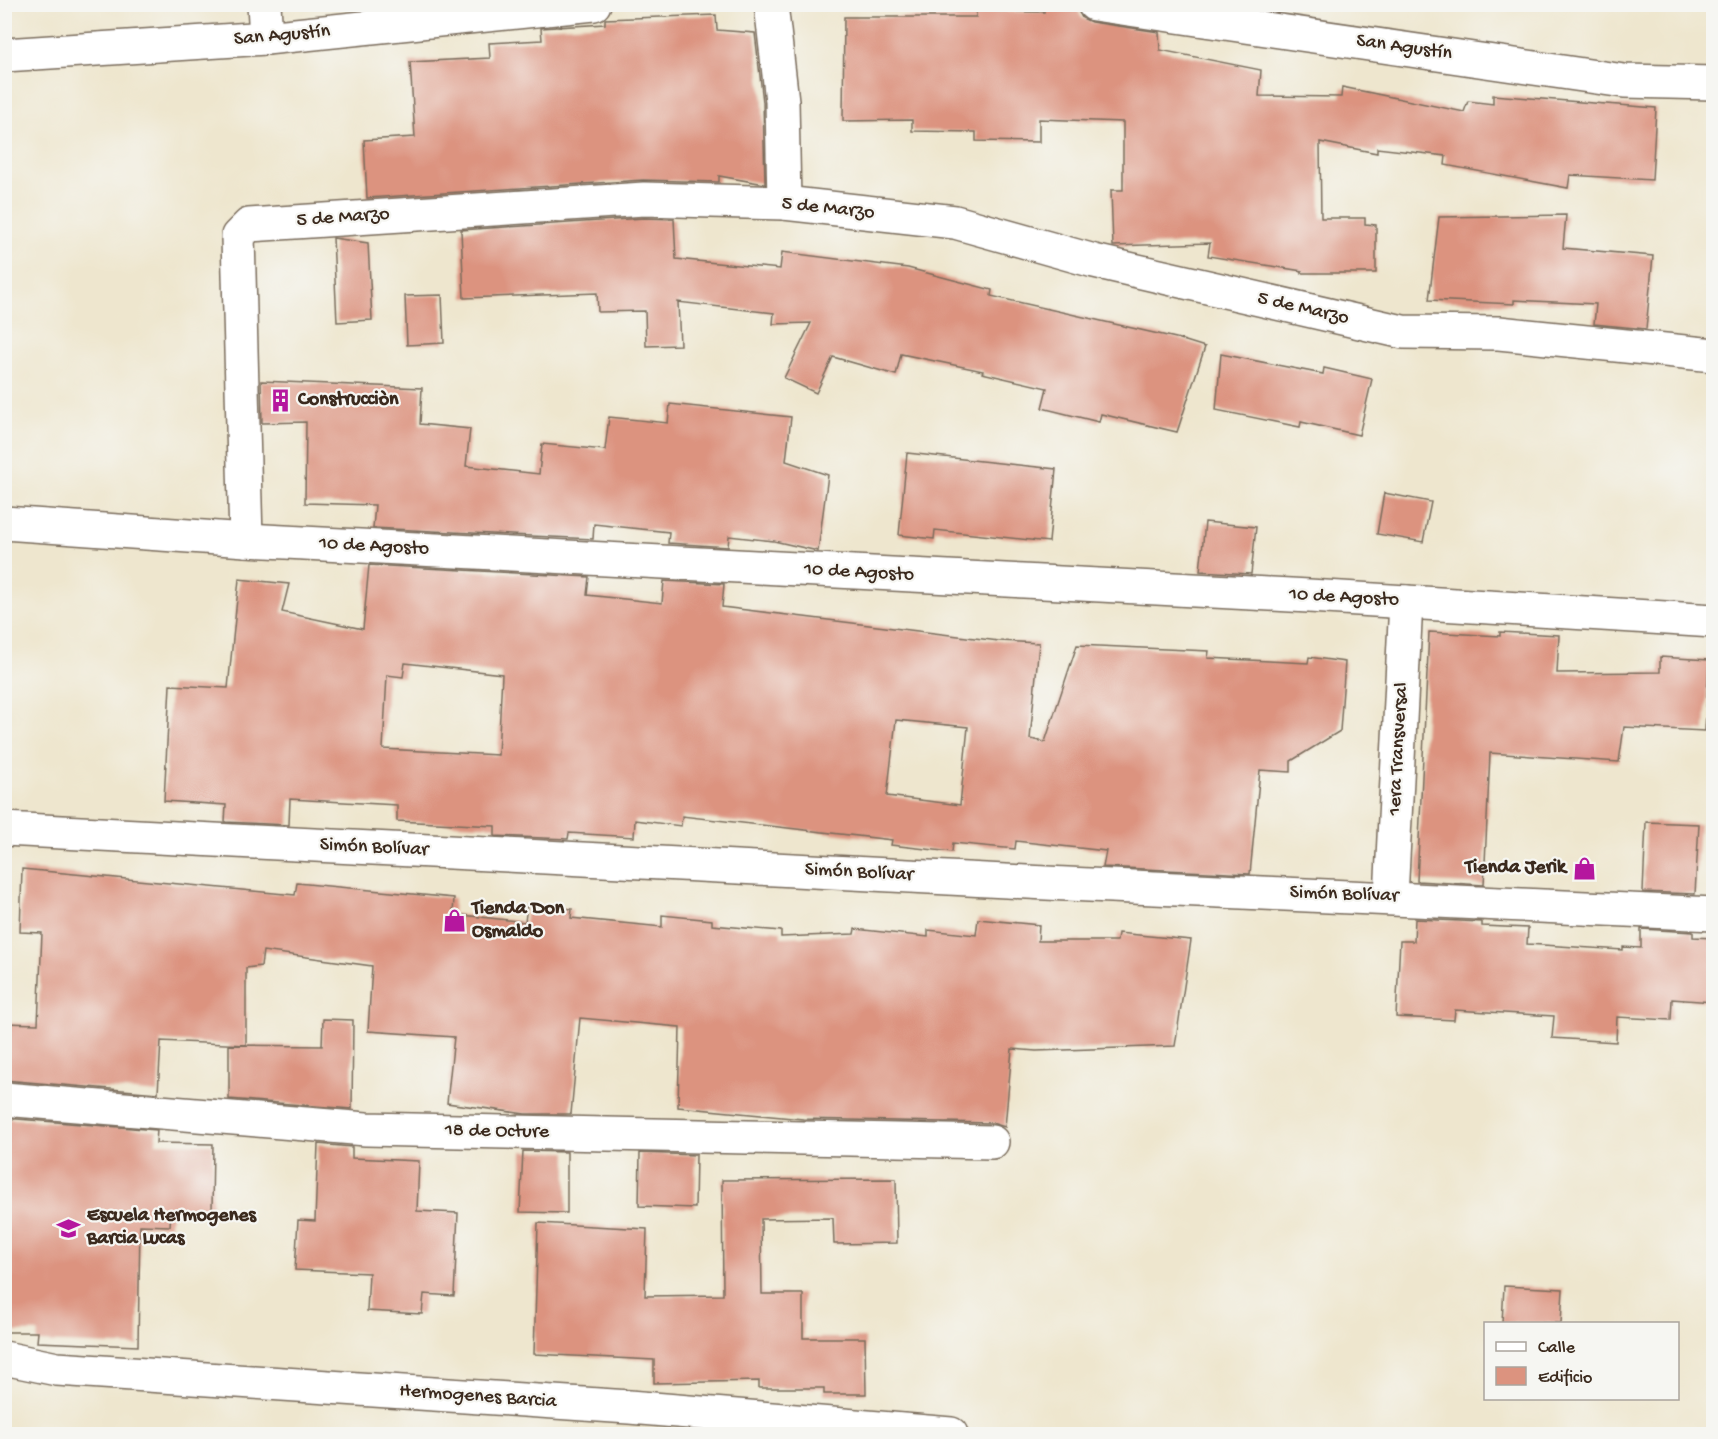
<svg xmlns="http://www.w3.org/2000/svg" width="1718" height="1439" font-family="'Gochi Hand',sans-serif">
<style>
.building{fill:#dc937f;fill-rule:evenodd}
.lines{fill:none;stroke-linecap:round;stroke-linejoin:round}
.minor-casing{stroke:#7a6c5c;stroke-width:36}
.minor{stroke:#fff;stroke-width:33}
.labels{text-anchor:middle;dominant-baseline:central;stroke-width:4.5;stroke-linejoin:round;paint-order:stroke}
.street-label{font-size:20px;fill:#3b2a1e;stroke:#f6f6f2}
.poi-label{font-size:20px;font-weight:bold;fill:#3b2a1e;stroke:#f6f6f2;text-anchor:start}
</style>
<rect width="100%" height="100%" fill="#f6f6f2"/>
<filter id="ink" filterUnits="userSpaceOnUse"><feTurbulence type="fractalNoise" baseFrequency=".0167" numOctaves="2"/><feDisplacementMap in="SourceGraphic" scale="12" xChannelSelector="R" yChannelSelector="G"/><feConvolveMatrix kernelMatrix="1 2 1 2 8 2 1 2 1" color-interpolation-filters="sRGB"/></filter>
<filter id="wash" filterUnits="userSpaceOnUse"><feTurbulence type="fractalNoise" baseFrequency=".008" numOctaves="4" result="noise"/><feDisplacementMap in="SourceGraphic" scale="24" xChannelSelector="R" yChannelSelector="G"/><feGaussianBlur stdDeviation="1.35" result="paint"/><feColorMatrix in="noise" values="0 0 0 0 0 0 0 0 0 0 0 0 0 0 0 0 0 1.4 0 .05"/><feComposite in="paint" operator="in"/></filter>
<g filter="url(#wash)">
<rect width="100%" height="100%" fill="#eee6ce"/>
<g id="blocks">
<!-- building -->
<g class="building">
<path d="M1044,5L1076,6L1082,18L1091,22L1159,32L1160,50L1261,70L1259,96L1341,97L1342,87L1464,112L1468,101L1493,104V95L1656,108L1652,180L1570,175L1568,188L1445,165L1446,156L1377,148V153L1320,142L1321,218H1365V224L1376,225V273H1302V271L1208,256L1210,243L1113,246L1111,190H1123V122L1039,119V142L976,141V132L912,131V120L843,121L844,17H976V11L1044,12Z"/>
<path d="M716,15L717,30L755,33L763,102L765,184L719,176V182L643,180L367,198L364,140L415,137L410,62L490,58L489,43L542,40L541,28L605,24V19Z"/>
<path d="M1566,215L1563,248L1653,256L1646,329L1594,324L1596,304L1514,300V304L1429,300L1439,217Z"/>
<path d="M644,218L674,219L676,259L780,269L782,252L908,268L992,290L991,296L1176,338L1205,347L1177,432L1101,414L1099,422L1042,408L1047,388L982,373L983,371L901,354L896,375L833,357L816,393L784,378L811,323L773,324L774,313L678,302L680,345L646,346L645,311L598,312L597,293L464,298L461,230Z"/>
<path d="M333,238L368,243L372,320L337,322Z"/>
<path d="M442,295L444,343L407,345L405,296Z"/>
<path d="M1221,354L1323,374L1324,368L1372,379L1359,435L1301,422L1300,427L1216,410Z"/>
<path d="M261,381L422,388L420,424L470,429L466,466L539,474L542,444L605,450L609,417L668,423L670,404L791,417L786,461L828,475L818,551L774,541L729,536L728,547L668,543L669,532L594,524L593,539L373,528L375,505L305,503L306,422L262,423Z"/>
<path d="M907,453L1056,469L1049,542L935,530L934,539L899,535Z"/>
<path d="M1384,493L1431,502L1423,542L1377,534Z"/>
<path d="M1205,522L1256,527L1251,574L1200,571Z"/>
<path d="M369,565L589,577L587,595L662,603L664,581L724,584L722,607L999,641L1039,643L1030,739L1045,742L1077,645L1209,651L1208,658L1308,663L1309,657L1345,662L1340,731L1291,761V772L1260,770L1250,874L1103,867L1106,851L1016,841L1015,849L953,843L952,852L891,845L892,840L682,816L681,826L635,820L634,837L569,833L568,839L495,836V826L397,821V805L290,799L289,825L225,822L226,805L164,801L170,685L228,688L239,579L289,584L282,612L363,629ZM405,663L502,674L498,755L383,749L387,675L403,677ZM896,720L968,727L960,805L887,796Z"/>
<path d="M1429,632L1500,636V632L1559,635L1557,673L1660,672V657L1709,660L1705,731L1624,727L1619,762L1490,753L1484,885L1417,881Z"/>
<path d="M1646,822L1699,824L1695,894L1643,892Z"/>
<path d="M22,869L295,895L297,883L454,898L453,914L525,922L527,905L572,909L571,918L662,927V915L712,920V925L781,931V937L854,934L855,929L928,937V930L976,935L978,919L1039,925L1038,941H1117L1118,933L1191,940L1175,1046L1036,1051L1012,1049L1005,1127L992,1123L803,1119L678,1107L680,1027L580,1018L571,1114H525L447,1103L454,1037L368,1031L372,966L263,951L261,966L246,968V1045L161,1041L158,1093L4,1080V1023L38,1024L42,933L20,932Z"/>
<path d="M1415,919L1482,922V926L1528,928L1527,944L1623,950V947L1641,948V929L1693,932V937L1713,938V1002L1672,999L1671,1020L1617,1017L1616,1042L1552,1038L1554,1016L1455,1010L1454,1020L1396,1017L1400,941H1414Z"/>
<path d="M323,1019L353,1020L352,1109L229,1099V1045L322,1046Z"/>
<path d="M4,1118L157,1130L156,1143L213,1144L212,1212H171L170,1226L140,1225L138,1346L37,1342L38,1332H4Z"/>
<path d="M318,1144L352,1147V1158L419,1161L417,1211L458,1213L454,1296L424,1294L422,1314L367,1311L369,1273L295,1270L298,1220L315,1221Z"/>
<path d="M523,1151L567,1152V1213L520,1212Z"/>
<path d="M640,1153L696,1155L695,1208L639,1206Z"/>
<path d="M896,1179L897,1243L834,1244L833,1218L761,1219L762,1294H803V1338H865L866,1394H824V1388H759V1381L654,1383V1360L534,1354L538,1223L647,1229L645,1296L723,1295L722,1180Z"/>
<path d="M1504,1286L1563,1289L1561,1323H1502Z"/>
</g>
</g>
</g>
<g filter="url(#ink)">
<use href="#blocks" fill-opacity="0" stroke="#7a6c5c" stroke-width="1.5"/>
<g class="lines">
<defs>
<g id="minor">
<path d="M264,4L266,38"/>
<path d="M771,4L782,101L784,203"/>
<path d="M1094,4L1624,81L1714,83"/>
<path d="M4,55L266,38L594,4"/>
<path d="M4,523L246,540L1309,596L1714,621"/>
<path d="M246,540L238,236L249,225L644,199L784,203L955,222L1094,261L1403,332L1499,333L1714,355"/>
<path d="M4,829L1046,883L1714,914"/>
<path d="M1391,897L1406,602"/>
<path d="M4,1099L366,1129L992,1142"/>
<path d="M4,1358L57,1369L629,1407L951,1434"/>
</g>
</defs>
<!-- minor casing -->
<use href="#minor" class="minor-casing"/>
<!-- minor -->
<use href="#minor" class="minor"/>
</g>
</g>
<!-- icons -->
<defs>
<symbol id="building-bare" viewBox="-9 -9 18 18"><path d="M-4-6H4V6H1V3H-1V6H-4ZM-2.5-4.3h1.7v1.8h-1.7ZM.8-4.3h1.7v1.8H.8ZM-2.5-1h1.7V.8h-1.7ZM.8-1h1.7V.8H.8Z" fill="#b5179e" stroke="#f6f6f2" stroke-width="2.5" paint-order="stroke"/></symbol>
<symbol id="shop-bare" viewBox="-9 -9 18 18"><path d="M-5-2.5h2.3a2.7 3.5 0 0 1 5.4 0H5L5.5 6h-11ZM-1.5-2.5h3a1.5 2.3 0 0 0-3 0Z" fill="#b5179e" stroke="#f6f6f2" stroke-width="2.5" paint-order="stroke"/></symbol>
<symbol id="school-bare" viewBox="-9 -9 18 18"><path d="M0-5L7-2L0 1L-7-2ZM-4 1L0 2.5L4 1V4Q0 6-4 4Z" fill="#b5179e" stroke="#f6f6f2" stroke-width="2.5" paint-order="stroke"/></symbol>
</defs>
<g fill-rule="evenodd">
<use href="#building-bare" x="264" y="384" width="33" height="33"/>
<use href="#shop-bare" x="1568" y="852" width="33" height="33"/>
<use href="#shop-bare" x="438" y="904" width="33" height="33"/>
<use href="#school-bare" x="52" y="1212" width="33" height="33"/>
</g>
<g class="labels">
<!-- street labels -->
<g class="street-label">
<text transform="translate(282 36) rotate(-5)">San Agustín</text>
<text transform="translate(1404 48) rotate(8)">San Agustín</text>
<text transform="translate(828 209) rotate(6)">5 de Marzo</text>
<text transform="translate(343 218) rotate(-4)">5 de Marzo</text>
<text transform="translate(1303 309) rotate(13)">5 de Marzo</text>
<text transform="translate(374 547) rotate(3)">10 de Agosto</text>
<text transform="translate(859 573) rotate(3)">10 de Agosto</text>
<text transform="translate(1344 598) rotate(3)">10 de Agosto</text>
<text transform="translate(1399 749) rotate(-87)">1era Transversal</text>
<text transform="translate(374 848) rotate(3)">Simón Bolívar</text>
<text transform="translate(859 873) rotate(3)">Simón Bolívar</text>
<text transform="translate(1344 895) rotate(2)">Simón Bolívar</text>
<text transform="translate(497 1132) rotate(1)">18 de Octure</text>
<text transform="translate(478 1397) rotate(4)">Hermogenes Barcia</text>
</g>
<!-- poi labels -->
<g class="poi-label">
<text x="298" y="400">Construcciòn</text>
<text x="1566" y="868" text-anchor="end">Tienda Jerik</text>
<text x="472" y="909">Tienda Don<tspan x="472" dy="23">Osmaldo</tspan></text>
<text x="87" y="1216">Escuela Hermogenes<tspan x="87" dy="23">Barcia Lucas</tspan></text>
</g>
</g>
<!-- margin -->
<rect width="1718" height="1439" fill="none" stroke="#f6f6f2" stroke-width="24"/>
<!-- legend -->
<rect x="1484" y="1322" width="195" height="78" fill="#f6f6f2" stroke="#aba49d" stroke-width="1.5"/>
<rect x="1496" y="1342" width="30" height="9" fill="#ffffff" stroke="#aba49d" stroke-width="1.5"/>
<text x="1538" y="1352" font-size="18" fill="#3b2a1e">Calle</text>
<rect x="1496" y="1367" width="30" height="18" fill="#dc937f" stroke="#aba49d" stroke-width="1.5"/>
<text x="1538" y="1382" font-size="18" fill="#3b2a1e">Edificio</text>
</svg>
